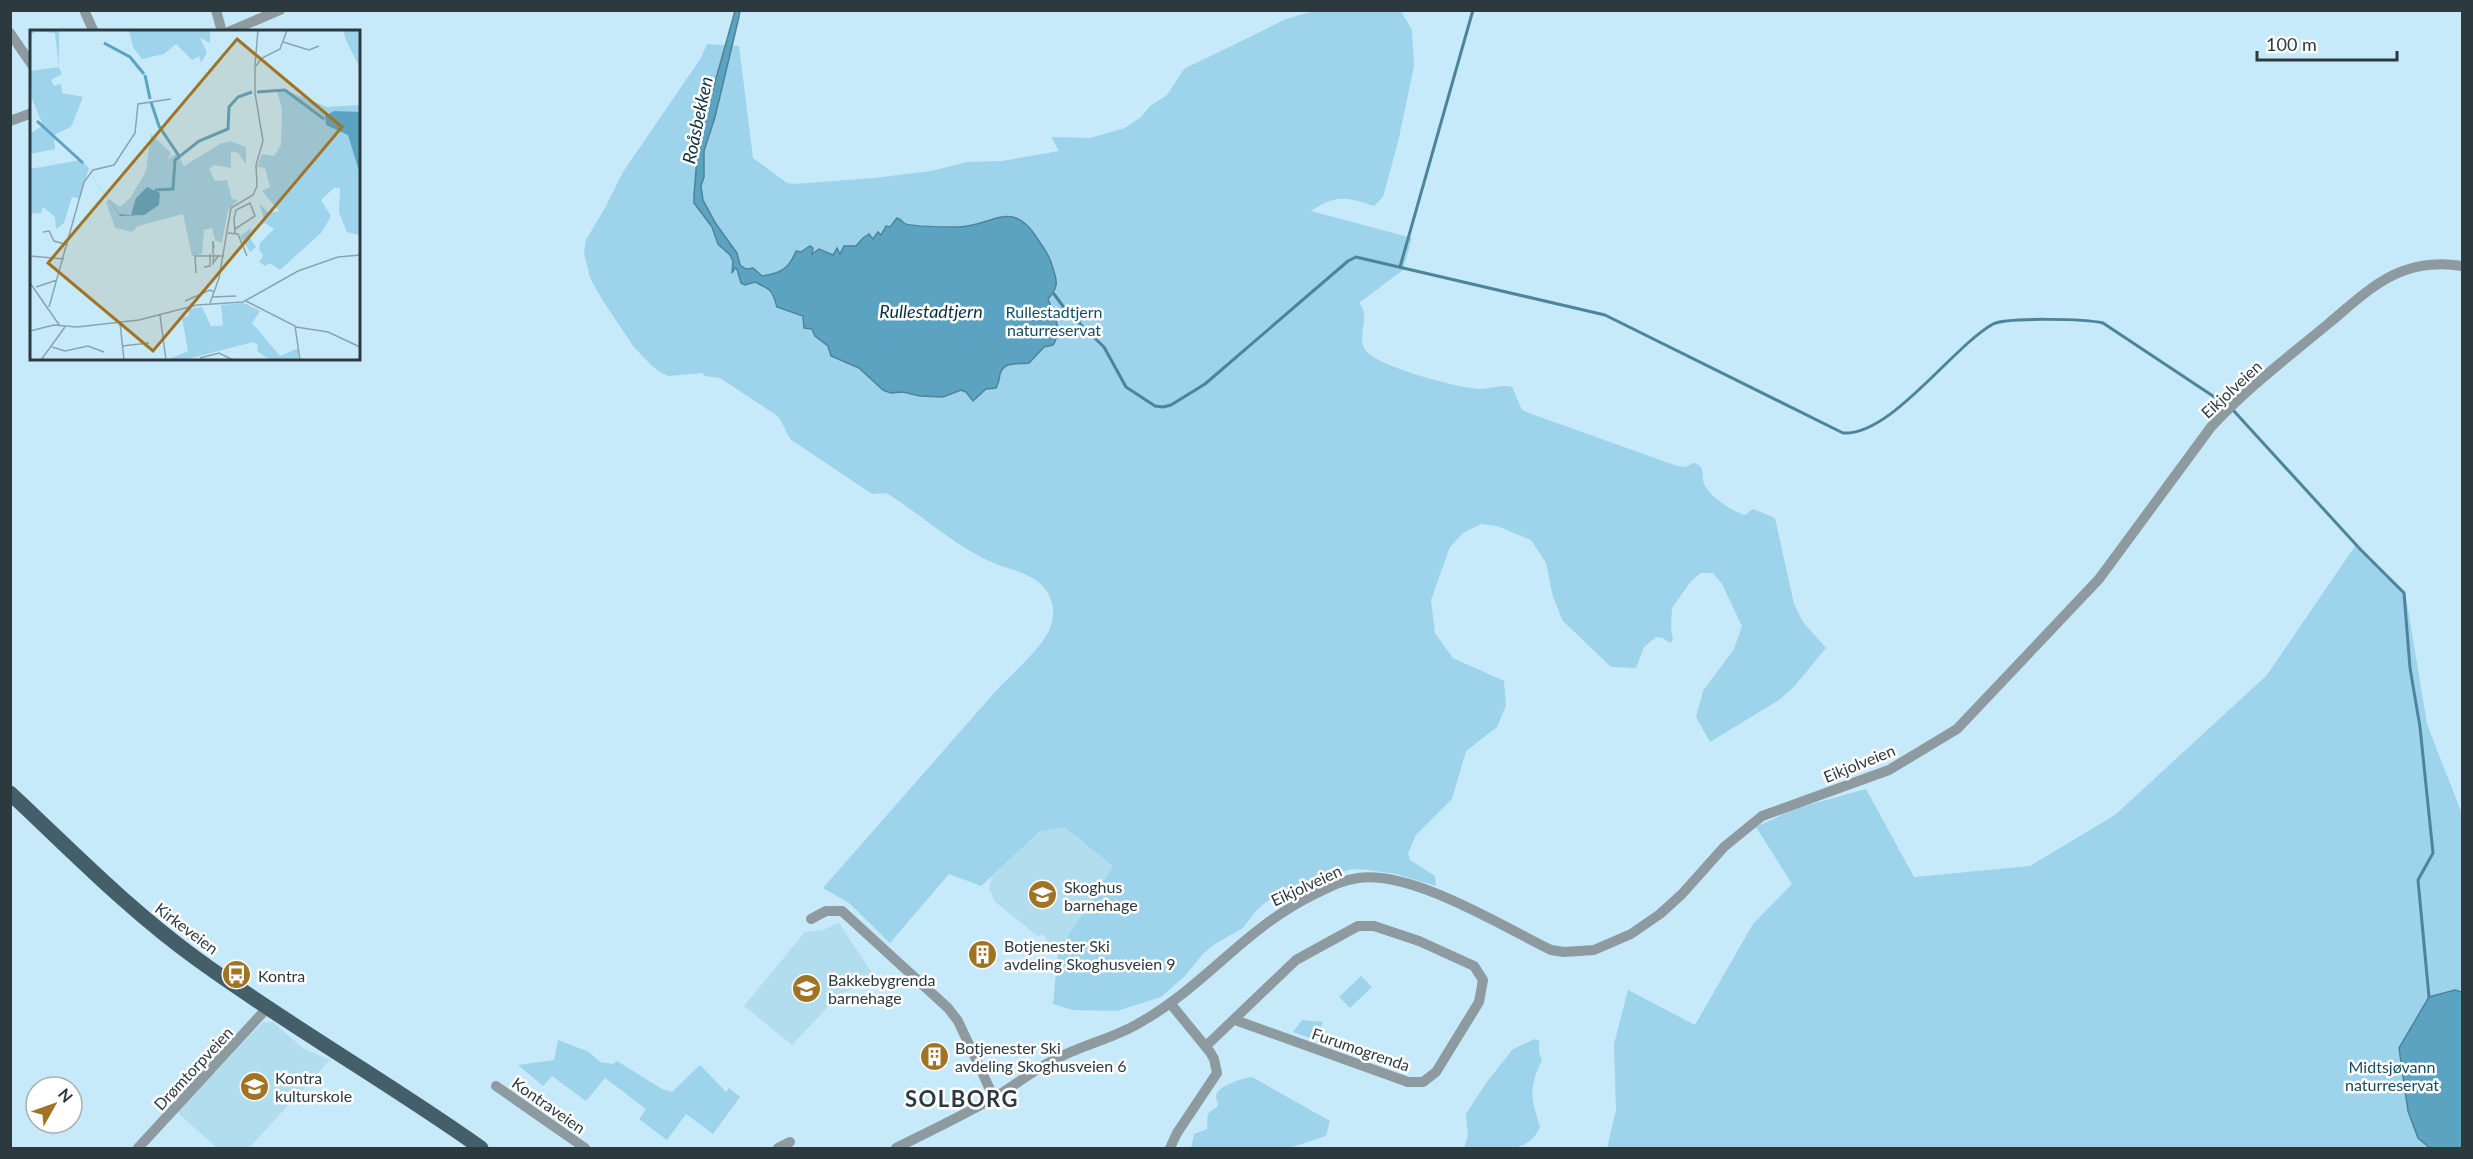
<svg xmlns="http://www.w3.org/2000/svg" width="2473" height="1159" font-family="Lato,sans-serif">
<style>
.built{fill:#b2ddef}
.green{fill:#9dd3eb}
.water{fill:#5ba3c1;stroke:#4d849a;stroke-width:1.5}
.lines{fill:none;stroke-linecap:round;stroke-linejoin:round}
.stream{stroke:#4d849a;stroke-width:3}
.street{stroke:#8d9ba1;stroke-width:10}
.primary{stroke:#455f6a;stroke-width:15}
.labels{text-anchor:middle;dominant-baseline:central;stroke-width:5;stroke-linejoin:round;paint-order:stroke}
.park-label{font-size:16px;fill:#134f65;stroke:#fff}
.street-label{font-size:16px;fill:#2c3a40;stroke:#fff}
.poi-label{font-size:16px;fill:#2c3a40;stroke:#fff;text-anchor:start}
.water-label{font-size:18px;font-style:italic;fill:#0d2f3d;stroke:#fff}
.district-label{font-size:22px;font-weight:bold;letter-spacing:1.5px;fill:#2c3a40;stroke:#fff}
.inset-river{fill:none;stroke:#5ba3c1;stroke-width:3}
.inset-road{fill:none;stroke:#89a4b0;stroke-width:1.5}
.view{fill:#a17425;fill-opacity:0.15;stroke:#a17425;stroke-width:3}
.inset-edge{fill:none;stroke:#2c3a40;stroke-width:3}
</style>
<rect width="100%" height="100%" fill="#c7eafa"/>
<!-- built -->
<g class="built">
<path d="M1064,827L1113,866L1058,952L1045,943L1047,938L1041,934L1039,937L995,902L989,888L992,876L1039,832Z"/>
<path d="M839,923L873,974L871,981L840,994L792,1045L744,1006L805,932L823,930Z"/>
<path d="M263,1022H273L304,1049L330,1060L249,1148H217L177,1112Z"/>
</g>
<!-- green -->
<g class="green">
<path d="M1313,11H1401L1412,30L1414,66L1398,142L1383,197L1374,206C1347,197 1336,194 1311,211L1412,238L1403,270L1359,303C1372,317 1355,336 1366,351C1379,367 1458,388 1480,389C1491,389 1502,384 1512,387L1522,410L1529,413L1677,466L1685,467L1693,463C1707,465 1700,476 1705,486C1712,498 1728,508 1741,514L1745,515L1753,509L1775,518L1794,604L1803,622L1826,648L1793,688L1779,700L1710,742L1696,717L1703,691L1734,649L1742,626L1722,584L1713,573H1701L1691,581L1672,608L1671,628L1673,640L1670,643L1663,638L1656,637L1644,647L1636,668L1611,667L1563,621L1553,597L1546,563L1531,540L1497,526L1481,524L1463,533L1450,547L1431,600L1435,633L1453,658L1504,681L1506,706L1497,727L1466,751L1452,799L1416,835L1408,853L1410,860L1435,876L1436,886L1396,874L1368,870L1353,869L1317,878L1266,902L1255,912L1243,928L1215,944L1203,954L1185,976L1161,997L1117,1011L1073,1010L1053,1004L1058,952L1113,866L1064,827L1039,832L981,886L949,874L890,943L849,903L823,888C880,823 937,758 994,693C1010,675 1042,649 1050,628C1055,616 1054,604 1048,593C1035,572 1010,571 989,561C954,545 924,517 891,496L886,493L872,494L790,439L779,417L720,378L705,376L702,373L669,376L661,373L651,365L634,347L603,301L590,278L584,253L586,240L606,206L623,172L701,58L707,44L739,46L753,158L787,183L793,184L874,178L931,171L967,162L1002,161L1059,151L1051,137L1090,138L1125,128L1141,117L1150,106L1167,95L1184,69L1284,20Z"/>
<path d="M2355,546L2405,591L2427,724L2462,814V1148H1607L1616,1110L1614,1044L1628,990L1695,1025L1753,924L1792,884L1756,827L1794,809L1866,789L1914,877L2030,866L2115,815L2267,675Z"/>
<path d="M1361,976L1372,987L1350,1008L1339,997Z"/>
<path d="M1302,1020L1323,1022L1316,1040L1293,1032Z"/>
<path d="M1535,1039L1539,1041V1053L1542,1059C1529,1090 1530,1095 1540,1127C1527,1157 1492,1149 1464,1148L1468,1136L1466,1114L1486,1083L1513,1049Z"/>
<path d="M558,1040L589,1052L600,1062L613,1064L617,1061L662,1089L672,1092L700,1065L726,1092L729,1088L740,1097L713,1134L686,1114L667,1140L639,1119L646,1109L605,1078L586,1101L552,1076L543,1086L518,1065L554,1060Z"/>
<path d="M1252,1077L1330,1121L1326,1136L1289,1148H1191L1194,1134L1207,1129C1209,1114 1203,1116 1218,1106C1218,1102 1216,1099 1216,1096C1217,1086 1243,1078 1252,1077Z"/>
</g>
<!-- water -->
<g class="water">
<path d="M735,11H740L738,21L715,117L704,151V177L701,186L703,200L716,224L737,253L740,265L746,269L753,268L762,276C781,273 789,269 796,251L801,252L810,246L813,248L812,254L819,249L833,255L837,248L840,254L844,246H856L863,238L869,234L873,239L878,232L881,235L886,226L890,227L897,218C900,219 902,221 904,223C910,227 951,227 959,227C993,226 1012,198 1037,238C1042,246 1048,253 1051,262C1056,279 1061,285 1048,299C1054,314 1063,330 1053,345L1044,347L1029,363C1019,365 1004,360 1000,374C999,380 999,383 996,388L986,389L973,401L966,392L961,390L943,397L920,396L903,392L891,393L883,390L859,368L831,356L828,346L815,336L812,329L804,328L803,316L777,307C772,290 772,290 755,282L745,285L741,283L737,269L735,268L732,273L733,261L730,255L718,244L712,227L694,203V195L697,158L704,121Z"/>
<path d="M2455,990L2462,992V1148H2430L2418,1138L2408,1111L2399,1048L2429,997Z"/>
</g>
<g class="lines">
<!-- stream -->
<g class="stream">
<path d="M1400,267L1473,10"/>
<path d="M1054,294L1065,309L1075,312L1080,324L1104,347L1126,387L1155,406L1163,407L1171,405L1205,384L1348,261L1356,257L1605,315L1843,433C1891,436 1952,347 1993,324C2006,317 2087,319 2103,323L2228,406"/>
<path d="M2233,410L2360,549L2404,593L2410,668L2420,727L2433,853L2418,880L2429,997"/>
</g>
<!-- street -->
<g class="street">
<path d="M84,10L94,32"/>
<path d="M216,10L222,32"/>
<path d="M228,32L280,10"/>
<path d="M10,33L32,65"/>
<path d="M10,121L32,113"/>
<path d="M811,919L826,911H842L948,1008L958,1021L994,1098"/>
<path d="M1206,1046L1296,960L1358,926H1374L1419,941L1474,966L1483,980L1479,1002L1436,1072L1423,1082H1408L1235,1020"/>
<path d="M496,1086L585,1148"/>
<path d="M138,1148L268,1007"/>
<path d="M778,1148L790,1142"/>
<path d="M896,1148C930,1131 964,1115 997,1096C1017,1084 1036,1068 1058,1058C1085,1044 1115,1038 1141,1022C1206,985 1246,927 1315,894C1329,887 1342,880 1358,878C1412,870 1502,926 1551,950L1564,952L1594,950L1631,934L1660,914L1682,894L1724,847L1762,816L1889,770L1957,729L2099,579L2211,427C2246,389 2288,357 2328,324C2351,305 2375,281 2403,271C2422,264 2443,263 2462,266"/>
<path d="M1170,1148L1177,1133L1217,1073L1214,1059L1210,1052L1170,1003"/>
</g>
<!-- primary -->
<path class="primary" d="M10,793C71,850 129,910 197,959C289,1026 388,1082 481,1148"/>
</g>
<!-- icons -->
<defs>
<symbol id="school-disc" viewBox="-11 -11 22 22"><circle r="9.5" fill="#a17425" stroke="#fff"/><path d="M0-5L7-2L0 1L-7-2ZM-4 1L0 2.5L4 1V4Q0 6-4 4Z" fill="#fff"/></symbol>
<symbol id="building-disc" viewBox="-11 -11 22 22"><circle r="9.5" fill="#a17425" stroke="#fff"/><path d="M-4-6H4V6H1V3H-1V6H-4ZM-2.5-4.3h1.7v1.8h-1.7ZM.8-4.3h1.7v1.8H.8ZM-2.5-1h1.7V.8h-1.7ZM.8-1h1.7V.8H.8Z" fill="#fff"/></symbol>
<symbol id="bus-disc" viewBox="-11 -11 22 22"><circle r="9.5" fill="#a17425" stroke="#fff"/><path d="M-5-6H5V4H4V6H2V4H-2V6H-4V4H-5ZM-3.5-4V0h7V-4ZM-3.5 1.2v1.5H-2V1.2ZM2 1.2v1.5H3.5V1.2Z" fill="#fff"/></symbol>
</defs>
<g fill-rule="evenodd">
<use href="#school-disc" x="1026" y="878" width="33" height="33"/>
<use href="#building-disc" x="966" y="938" width="33" height="33"/>
<use href="#bus-disc" x="220" y="958" width="33" height="33"/>
<use href="#school-disc" x="790" y="972" width="33" height="33"/>
<use href="#building-disc" x="918" y="1040" width="33" height="33"/>
<use href="#school-disc" x="238" y="1070" width="33" height="33"/>
</g>
<g class="labels">
<!-- park labels -->
<g class="park-label">
<text x="1054" y="311">Rullestadtjern<tspan x="1054" dy="18">naturreservat</tspan></text>
<text x="2392" y="1066">Midtsjøvann<tspan x="2392" dy="18">naturreservat</tspan></text>
</g>
<!-- street labels -->
<g class="street-label">
<text transform="translate(2231 389) rotate(-43)">Eikjolveien</text>
<text transform="translate(1859 763) rotate(-22)">Eikjolveien</text>
<text transform="translate(1306 885) rotate(-25)">Eikjolveien</text>
<text transform="translate(187 928) rotate(37)">Kirkeveien</text>
<text transform="translate(1361 1049) rotate(19)">Furumogrenda</text>
<text transform="translate(193 1068) rotate(-47)">Drømtorpveien</text>
<text transform="translate(549 1105) rotate(35)">Kontraveien</text>
</g>
<!-- poi labels -->
<g class="poi-label">
<text x="1064" y="886">Skoghus<tspan x="1064" dy="18">barnehage</tspan></text>
<text x="1004" y="945">Botjenester Ski<tspan x="1004" dy="18">avdeling Skoghusveien 9</tspan></text>
<text x="258" y="975">Kontra</text>
<text x="828" y="979">Bakkebygrenda<tspan x="828" dy="18">barnehage</tspan></text>
<text x="955" y="1047">Botjenester Ski<tspan x="955" dy="18">avdeling Skoghusveien 6</tspan></text>
<text x="275" y="1077">Kontra<tspan x="275" dy="18">kulturskole</tspan></text>
</g>
<!-- water labels -->
<g class="water-label">
<text transform="translate(697 120) rotate(-78)">Roåsbekken</text>
<text x="931" y="311">Rullestadtjern</text>
</g>
<!-- district labels -->
<g class="district-label">
<text x="962" y="1098">SOLBORG</text>
</g>
</g>
<!-- overview -->
<g transform="translate(30 30)">
<rect width="330" height="330" fill="#c7eafa"/>
<path d="M0,0H29V36L25,3L6,1L0,6ZM99,0H180V13L170,8L177,23L171,33L169,26L162,30L146,14L134,24L112,29L103,17ZM313,0H330V38L316,10ZM29,37L32,44L21,50L24,56L31,54L32,63L53,67L41,97L24,105L25,119L0,124V103L13,96L2,69L0,41ZM255,60L297,77L330,75V205L317,202L309,182L310,158H304L291,170L301,186L292,202L250,240L240,233L235,236L229,232L233,226L229,219L230,213L244,199L235,193L227,197L234,189L229,173L239,183L249,181L232,161L240,157L235,138L227,137L232,124L244,126L251,115L252,79L247,61ZM121,104L141,123L137,130L147,123L154,136L190,114L200,111L216,117V134L208,123L201,121V138L184,135L179,139L185,151L197,150L202,169L208,170L198,180L192,213L185,210L182,198L174,200L172,224L162,226L153,184L108,196L102,202L85,198L76,172L79,169L90,177L101,167L116,141ZM51,130L59,138L50,169L42,167L34,193L26,199L25,187L13,177L11,183L0,184V139ZM221,198L220,208L226,217L220,222L210,206ZM214,273L230,281L222,293L250,326L269,318L268,330H240L227,321L228,315L223,312L154,330H137L158,321L152,288L159,286L158,279L172,277L181,296H189L193,295L191,275Z" fill="#9dd3eb"/>
<path d="M304,81L330,82V144L318,105L296,95L295,86ZM54,135L89,184L101,185L106,168L117,157L130,163L129,175L114,185L90,186Z" fill="#5ba3c1"/>
<path class="inset-river" d="M74,13L100,27L114,44M115,45L120,69M227,62L255,60L294,89M121,72L129,96L149,126M7,91L53,133M125,160L143,159L145,130L169,111L198,99L199,77L208,67L222,62"/>
<path class="inset-road" d="M253,12L279,20L289,16M225,35L228,0M205,199L225,186L220,173L206,180L204,189L205,203M13,202L19,201L24,211L38,215M198,203L208,204L217,226M183,224V211L184,218M184,224L183,233L189,225M0,226L34,229M174,237L180,236V224M166,243L165,226H194M0,253L30,296M6,257L27,250M182,267L206,266M155,271L180,260L184,262M216,271L265,296L270,330M180,273L189,248L201,178L223,165L227,156L226,135L233,111L225,63V37L232,28L250,19L257,0M19,277L54,152L63,140L84,135L105,103L108,74L141,69M130,285L136,330M90,293L94,330M266,297L298,302L330,317M0,301L24,295L47,297L109,290L167,275L213,272L268,241L308,227L330,225M92,316L119,313M22,317L35,321L58,316L74,322M170,328L189,323L203,330M11,330L35,297"/>
<path class="view" d="M207,9L312,97L123,321L18,233Z"/>
<rect width="330" height="330" class="inset-edge"/>
</g>
<!-- border -->
<rect width="2473" height="1159" fill="none" stroke="#2c3a40" stroke-width="24"/>
<!-- north arrow -->
<g transform="translate(54 1105) rotate(50)"><circle r="28" fill="#ffffff" stroke="#abb0b3" stroke-width="1.5"/>
<path d="M0-4.5L10 22L0 15L-10 22Z" fill="#a17425"/>
<text y="-9" font-size="16" font-weight="bold" text-anchor="middle" fill="#2c3a40">N</text>
</g>
<!-- scale -->
<path d="M2257 51v9h140v-9" fill="none" stroke="#2c3a40" stroke-width="3"/>
<text x="2266" y="51" font-size="18" fill="#2c3a40" stroke="#ffffff" stroke-width="4.5" paint-order="stroke">100 m</text>
</svg>
